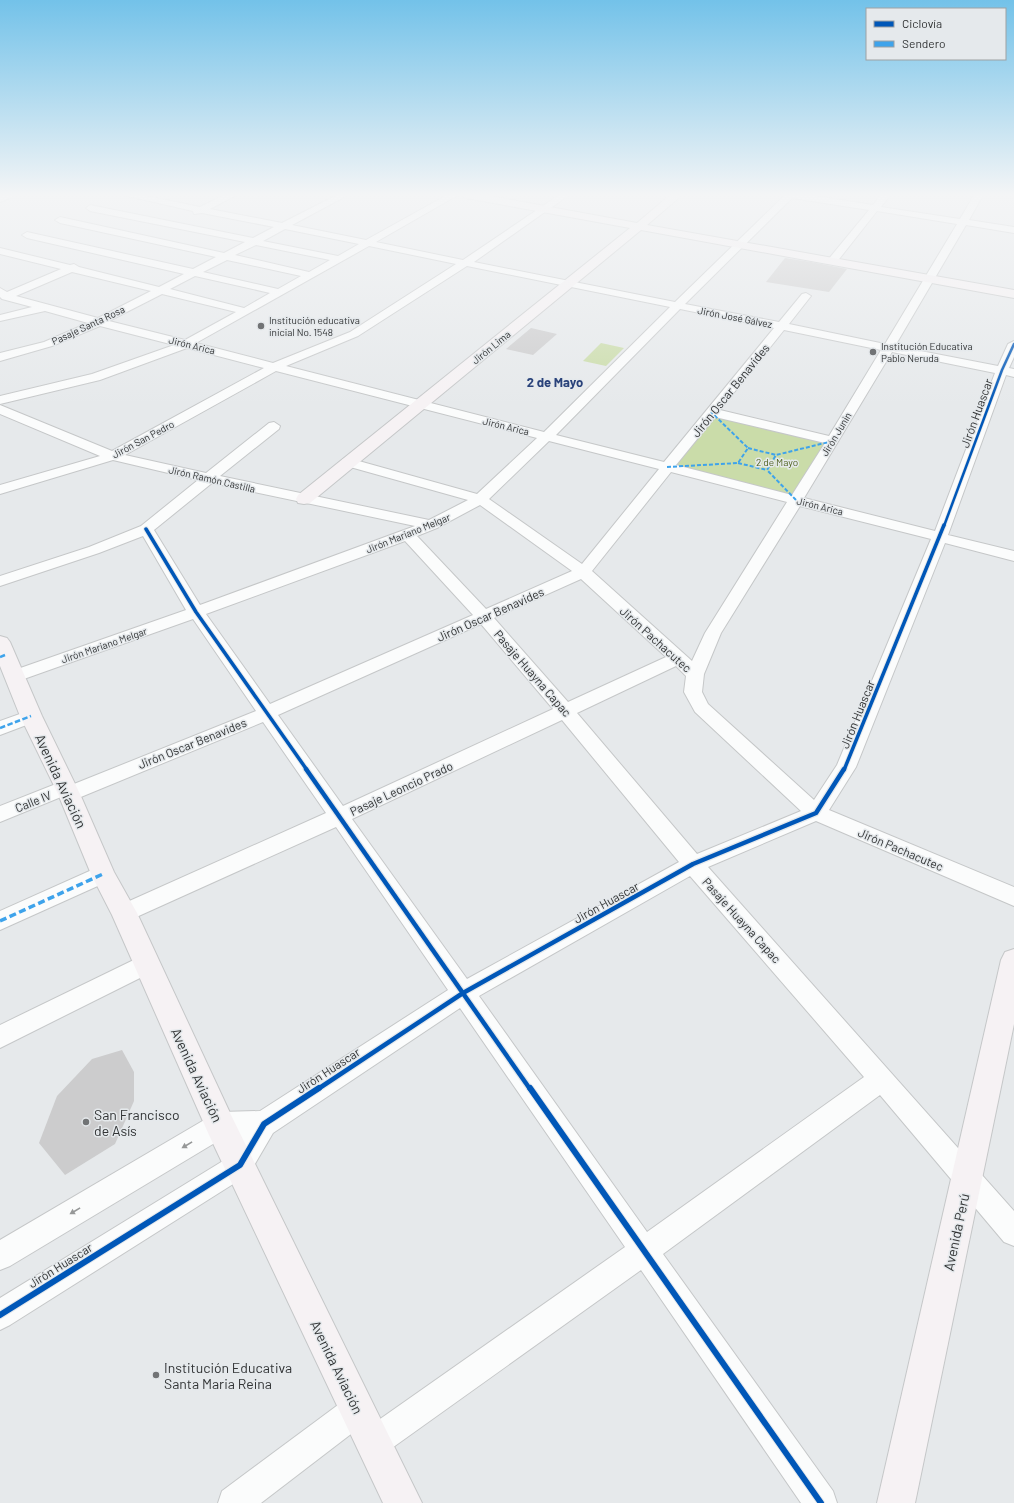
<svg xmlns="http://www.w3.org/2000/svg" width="1014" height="1503" font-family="Barlow,sans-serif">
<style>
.green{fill:#cadca9}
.building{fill:#cccccd}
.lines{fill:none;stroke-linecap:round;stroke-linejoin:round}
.street-casing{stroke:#c5c7c8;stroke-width:2}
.secondary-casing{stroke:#c5c7c8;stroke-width:2}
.street{fill:#fbfcfc;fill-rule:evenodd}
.secondary{fill:#f6f2f4;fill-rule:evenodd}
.quiet-far2{stroke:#3ea3eb;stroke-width:2;stroke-dasharray:4 2;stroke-linecap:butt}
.quiet-far1{stroke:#3ea3eb;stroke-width:2.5;stroke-dasharray:5.5 2.5;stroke-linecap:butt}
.quiet{stroke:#3ea3eb;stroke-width:3.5;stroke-dasharray:7 3.5;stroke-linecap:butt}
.cycleway-far3-casing{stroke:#e5e9ec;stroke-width:4}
.cycleway-far2-casing{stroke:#e5e9ec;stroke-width:5.5}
.cycleway-far1-casing{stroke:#e5e9ec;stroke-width:7}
.cycleway-casing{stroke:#e5e9ec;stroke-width:8}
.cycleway-far3{stroke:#0057b8;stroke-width:2.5}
.cycleway-far2{stroke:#0057b8;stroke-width:3.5}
.cycleway-far1{stroke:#0057b8;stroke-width:4.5}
.cycleway{stroke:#0057b8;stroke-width:6}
.oneway{fill:#969898}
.poi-dot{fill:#717375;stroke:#e5e9ec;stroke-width:1.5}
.labels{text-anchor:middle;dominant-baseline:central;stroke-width:3;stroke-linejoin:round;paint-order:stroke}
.far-street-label{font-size:10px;fill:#323435;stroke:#e5e9ec}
.far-poi-label{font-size:10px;fill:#323435;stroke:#e5e9ec;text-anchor:start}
.far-park-label{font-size:10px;fill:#4d601c;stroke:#e5e9ec}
.street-label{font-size:12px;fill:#323435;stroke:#e5e9ec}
.far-district-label{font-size:13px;font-weight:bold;fill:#29427a;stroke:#e5e9ec}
.near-street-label{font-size:14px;fill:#323435;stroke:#e5e9ec}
.near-poi-label{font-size:14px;fill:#323435;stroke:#e5e9ec;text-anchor:start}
</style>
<rect width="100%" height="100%" fill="#e6e9eb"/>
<!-- green -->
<g class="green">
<path d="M601,343L624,348L606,366L583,361Z"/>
<path d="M713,414L828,442L795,499L670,467Z"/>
</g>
<!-- building -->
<g class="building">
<path d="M785,258L811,262L847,269L829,292L766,282Z"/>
<path d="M531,328L557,334L533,355L506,349Z"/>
<path d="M122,1050L134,1072V1101L115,1144L65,1175L39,1143L57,1096L92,1059Z"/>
</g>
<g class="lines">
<defs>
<g id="street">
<path d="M13,195L12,197L0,202V196Z"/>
<path d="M123,195H142L200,207L224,195H236L210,209L282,223L337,195H348L292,225L366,240L447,195H458L376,242L463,260L559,195H569L474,262L675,302L785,195H809L873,205L881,195H890L881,207L960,219L974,195H983L969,220L1014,227V233L966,225L895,346L998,366L1008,344L1014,341V357L1009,368L1014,369V377L1006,375L948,535L1014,551V561L945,543L856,767L829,810L1014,887V906L816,821L708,867L1014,1211V1246L1004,1242L880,1095L663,1254L833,1491L837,1503H801L641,1270L385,1453L374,1458L363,1453L358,1442L363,1431L625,1247L460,1008L273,1133L249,1174L10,1325L0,1330V1298L231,1156L242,1137L223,1138L10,1266L0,1270V1240L211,1116L220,1112L260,1111L448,990L336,827L132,919L124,922L116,919L113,913L116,907L326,813L263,722L76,799L69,801L61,797L0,822V806L66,780L74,784L256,711L193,619L21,680L15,682L9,680L6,676L9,672L186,610L143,536L99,553L0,586V576L89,547L141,526L198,480L113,460L0,494V485L100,456L0,414V405L112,451L264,368L187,348L100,380L0,404V396L92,374L174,345L100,326L52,346L0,361V353L44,342L88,323L45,311L0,321V315L32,307L2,299L0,297V288L7,292L61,269L0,254V248L70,265L74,264L79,267L159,287L184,274L27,238L22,235L27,232L193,269L216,257L60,223L55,220L60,217L224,253L245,242L90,211L86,208L90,205L253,238L274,227L202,213L194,214L193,211ZM792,198L869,210L827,261L832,264L836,263L877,211L957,224L885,344L789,324L811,296L806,293L802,294L779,322L685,304ZM285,229L359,244L338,256L263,241ZM256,245L330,260L309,272L235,255ZM369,246L456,264L350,332L273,363L196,343ZM227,260L301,276L278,289L203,272ZM467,266L670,307L544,432L286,366L358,336ZM72,272L151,291L98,318L16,296ZM195,276L270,293L244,308L170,289ZM162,294L236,312L185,340L109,321ZM680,309L774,328L664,462L556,435ZM784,330L881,350L829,436L720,410ZM892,352L995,373L935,531L804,498ZM276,371L537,438L477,494L348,458L343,459L341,462L343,465L468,500L429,520L220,476L279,429L280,426L274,422L269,423L206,473L125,455ZM715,417L825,443L792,495L676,465ZM549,441L659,469L582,564L489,499ZM671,472L787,502L705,633L692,661L592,571ZM212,483L415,526L200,605L154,530ZM480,505L572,571L486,609L417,536L437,528ZM800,506L931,539L837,765L814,800L708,704L702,692L704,674L721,633ZM405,541L473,615L270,704L206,614ZM581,579L666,657L568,702L494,618ZM481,624L553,709L343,806L278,715ZM676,666L686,676L684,692L695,712L801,811L697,854L577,713ZM562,720L679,862L467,979L352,819ZM690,876L864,1077L647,1232L479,996Z"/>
<path d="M31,710L37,711L40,716L37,721L0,735V721Z"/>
<path d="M103,865L111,868L114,874L111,880L0,930V911Z"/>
<path d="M146,954L154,957L157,964L154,971L0,1048V1025Z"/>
<path d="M357,1394L368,1399L373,1410L368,1421L261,1503H218L222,1491L346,1399Z"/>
</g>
<g id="secondary">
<path d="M461,195H485L637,223L670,195H682L647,225L1014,290V298L641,230L310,503L304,504L298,503L296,499L298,495L630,228L466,198Z"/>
<path d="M0,636L7,638L10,642L42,716L80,794L114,872L137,913L231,1115L422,1503H383L209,1135L112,915L91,874L58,794L20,716L0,666Z"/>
<path d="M1014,949V1024L915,1503H877L1001,960L1005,952Z"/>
</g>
</defs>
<!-- street casing -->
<use href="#street" class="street-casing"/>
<!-- secondary casing -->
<use href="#secondary" class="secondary-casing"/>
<!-- street -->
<use href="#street" class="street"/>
<!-- secondary -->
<use href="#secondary" class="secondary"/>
<!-- quiet-far2 -->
<g class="quiet-far2">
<path d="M748,448L776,455"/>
<path d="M738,463L767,470"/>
<path d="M667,467L738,463L748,448L711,412"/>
<path d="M796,500L767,470L776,455L833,441"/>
</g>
<!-- quiet-far1 -->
<g class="quiet-far1">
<path d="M0,657L5,655"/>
<path d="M0,728L31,716"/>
</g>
<!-- quiet -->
<path class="quiet" d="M0,921L103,874"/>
<defs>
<path id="cycleway-far3" d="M944,526L1002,370L1014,344"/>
<g id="cycleway-far2">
<path d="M146,529L196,612L307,770"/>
<path d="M844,770L944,525"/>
</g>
<g id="cycleway-far1">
<path d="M306,769L530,1089"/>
<path d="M318,1089L463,993L693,864L816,813L844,769"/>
</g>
<g id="cycleway">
<path d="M530,1088L821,1503"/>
<path d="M0,1315L240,1165L264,1124L319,1088"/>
</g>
</defs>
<!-- cycleway-far3 casing -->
<use href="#cycleway-far3" class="cycleway-far3-casing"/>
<!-- cycleway-far2 casing -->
<use href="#cycleway-far2" class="cycleway-far2-casing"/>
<!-- cycleway-far1 casing -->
<use href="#cycleway-far1" class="cycleway-far1-casing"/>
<!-- cycleway casing -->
<use href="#cycleway" class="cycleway-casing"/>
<!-- cycleway-far3 -->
<use href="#cycleway-far3" class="cycleway-far3"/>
<!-- cycleway-far2 -->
<use href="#cycleway-far2" class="cycleway-far2"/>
<!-- cycleway-far1 -->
<use href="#cycleway-far1" class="cycleway-far1"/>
<!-- cycleway -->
<use href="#cycleway" class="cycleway"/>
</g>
<!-- one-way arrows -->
<defs><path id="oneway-solid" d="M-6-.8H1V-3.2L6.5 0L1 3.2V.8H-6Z"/></defs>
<g class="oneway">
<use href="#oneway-solid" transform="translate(187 1145) rotate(149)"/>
<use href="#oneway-solid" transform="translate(75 1211) rotate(149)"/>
</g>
<!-- sky -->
<linearGradient id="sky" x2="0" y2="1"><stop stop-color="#73c2e9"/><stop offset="0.48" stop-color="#f4f5f6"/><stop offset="1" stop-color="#f4f5f6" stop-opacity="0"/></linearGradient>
<rect width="1014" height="406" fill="url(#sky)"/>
<!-- markers -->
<g class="poi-dot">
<circle cx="261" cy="326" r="4"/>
<circle cx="873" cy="352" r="4"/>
<circle cx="86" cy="1122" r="4"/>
<circle cx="156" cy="1375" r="4"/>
</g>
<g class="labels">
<!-- far-street labels -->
<g class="far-street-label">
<text transform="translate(735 317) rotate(11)">Jirón José Gálvez</text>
<text transform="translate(88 325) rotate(-25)">Pasaje Santa Rosa</text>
<text transform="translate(192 345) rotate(14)">Jirón Arica</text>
<text transform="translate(491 347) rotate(-39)">Jirón Lima</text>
<text transform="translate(506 426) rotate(14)">Jirón Arica</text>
<text transform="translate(836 434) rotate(-59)">Jirón Junin</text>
<text transform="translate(143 439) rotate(-28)">Jirón San Pedro</text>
<text transform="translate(212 479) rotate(13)">Jirón Ramón Castilla</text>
<text transform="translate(820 506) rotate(14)">Jirón Arica</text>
<text transform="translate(408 533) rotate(-22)">Jirón Mariano Melgar</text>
<text transform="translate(104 645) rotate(-19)">Jirón Mariano Melgar</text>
</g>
<!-- far-poi labels -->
<g class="far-poi-label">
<text x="269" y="320">Institución educativa<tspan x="269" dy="12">inicial No. 1548</tspan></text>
<text x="881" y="346">Institución Educativa<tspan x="881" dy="12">Pablo Neruda</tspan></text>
</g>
<!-- far-park labels -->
<g class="far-park-label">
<text x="777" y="462">2 de Mayo</text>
</g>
<!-- street labels -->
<g class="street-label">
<text transform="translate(730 390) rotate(-51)">Jirón Oscar Benavides</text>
<text transform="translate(976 413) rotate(-70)">Jirón Huascar</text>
<text transform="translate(490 614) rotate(-24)">Jirón Oscar Benavides</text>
<text transform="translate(656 639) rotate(42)">Jirón Pachacutec</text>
<text transform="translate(533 673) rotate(49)">Pasaje Huayna Capac</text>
<text transform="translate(857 714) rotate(-68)">Jirón Huascar</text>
<text transform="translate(192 743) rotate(-22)">Jirón Oscar Benavides</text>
<text transform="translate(401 788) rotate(-25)">Pasaje Leoncio Prado</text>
<text transform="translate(33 801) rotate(-22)">Calle IV</text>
<text transform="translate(901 849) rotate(23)">Jirón Pachacutec</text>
<text transform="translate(606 902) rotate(-29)">Jirón Huascar</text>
<text transform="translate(742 920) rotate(48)">Pasaje Huayna Capac</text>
<text transform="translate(328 1070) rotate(-33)">Jirón Huascar</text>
<text transform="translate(60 1265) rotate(-32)">Jirón Huascar</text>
</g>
<!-- far-district labels -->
<g class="far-district-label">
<text x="555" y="382">2 de Mayo</text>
</g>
<!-- near-street labels -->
<g class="near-street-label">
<text transform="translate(61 781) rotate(65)">Avenida Aviación</text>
<text transform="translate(197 1075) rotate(65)">Avenida Aviación</text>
<text transform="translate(956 1232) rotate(-78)">Avenida Perú</text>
<text transform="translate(337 1367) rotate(64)">Avenida Aviación</text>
</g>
<!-- near-poi labels -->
<g class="near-poi-label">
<text x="94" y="1114">San Francisco<tspan x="94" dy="16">de Asís</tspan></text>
<text x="164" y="1367">Institución Educativa<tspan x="164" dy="16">Santa Maria Reina</tspan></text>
</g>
</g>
<!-- legend -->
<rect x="866" y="8" width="140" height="52" fill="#e5e9ec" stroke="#9da1a3"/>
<rect x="874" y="21" width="20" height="6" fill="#0057b8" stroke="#9da1a3"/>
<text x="902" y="28" font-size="12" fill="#323435">Ciclovía</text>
<rect x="874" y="41" width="20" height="6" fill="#3ea3eb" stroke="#9da1a3"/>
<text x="902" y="48" font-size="12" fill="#323435">Sendero</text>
</svg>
